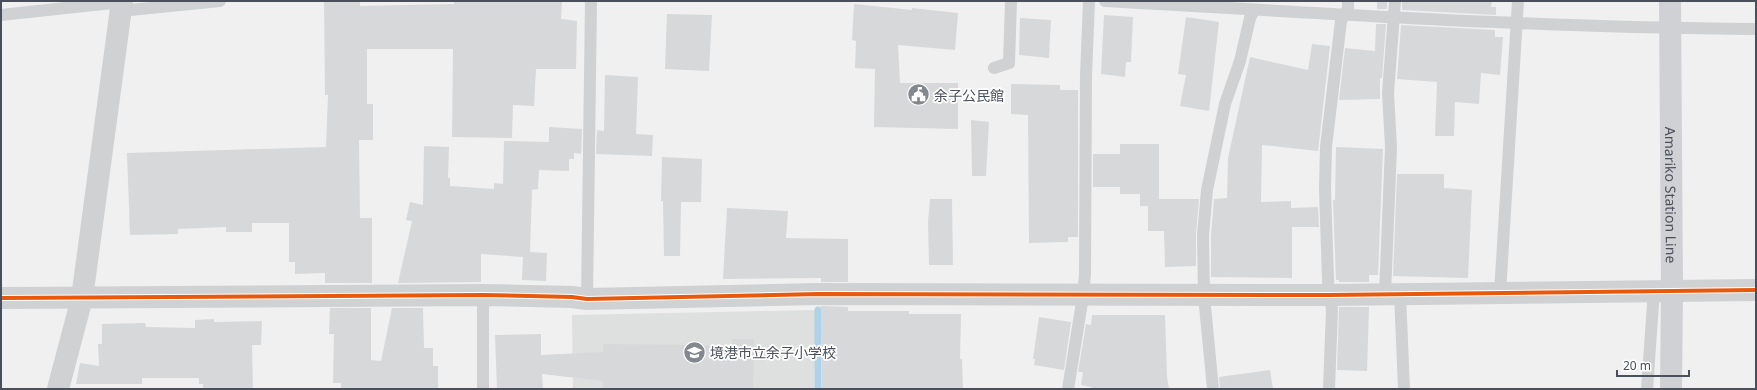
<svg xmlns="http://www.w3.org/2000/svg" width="1757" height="390" font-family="'Noto Sans','Noto Sans JP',sans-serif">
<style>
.education{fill:#dedfdf}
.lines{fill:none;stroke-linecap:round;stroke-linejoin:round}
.stream{stroke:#aed3e8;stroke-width:7}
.building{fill:#d7d8da}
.service{stroke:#cfd1d3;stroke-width:12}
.minor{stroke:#cfd1d3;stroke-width:22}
.tertiary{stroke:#cfd1d3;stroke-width:22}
.secondary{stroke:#cfd1d4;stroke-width:22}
.cycleway-casing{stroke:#fff;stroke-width:6}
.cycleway{stroke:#e8590c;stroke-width:4}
.labels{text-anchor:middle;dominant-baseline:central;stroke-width:3.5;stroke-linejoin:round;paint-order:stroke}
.poi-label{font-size:14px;fill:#49505b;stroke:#fff;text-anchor:start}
.street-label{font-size:14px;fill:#49505b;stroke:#fff}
</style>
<rect width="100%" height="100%" fill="#f0f0f0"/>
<!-- education -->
<path class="education" d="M816,310L814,389H573L572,315Z"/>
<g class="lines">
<!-- stream -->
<path class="stream" d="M818,310V389"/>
</g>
<!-- building -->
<g class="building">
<path d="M324,1H360V6L454,4V1H562L561,19L577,21L576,69H536L534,106L513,105L512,138L452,137L453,49H367V104H373V140H359L360,218H372V283H325V273L295,274V262H289V223H252V232H226V227L178,229V234L130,235L127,153L326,147L328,95H325Z"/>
<rect x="1377" y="1" width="10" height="8"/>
<path d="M1402,1H1492L1491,7H1496V15L1402,10Z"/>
<path d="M854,4L912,10V8L958,13L955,50L898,45L900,83H958V129L874,127L875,69L855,68L856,41L852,40Z"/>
<path d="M667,14L712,15L709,71L665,69Z"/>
<path d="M1104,15L1133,17L1131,62H1126L1125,77L1101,74Z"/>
<path d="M1186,17L1219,22L1209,111L1180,106L1186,75L1178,74Z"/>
<path d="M1020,18L1051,20L1049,58L1019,55Z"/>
<path d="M1376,24H1386L1382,78H1380V99L1339,100L1345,48L1375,51Z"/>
<path d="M1401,25L1495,30V37H1503L1500,75L1481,73L1479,104L1455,102L1454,136H1435L1437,82L1397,79Z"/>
<path d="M1312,44L1330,46L1318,151L1262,145L1261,202L1291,201V208L1318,207L1319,227H1292V278L1211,277V235L1214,199L1227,198L1228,158L1250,57L1308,70Z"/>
<path d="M605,75L638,77L636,134L653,135L652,156L596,154L597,130L604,131Z"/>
<path d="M1011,84L1060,85V90H1078V237H1068V242L1029,243L1028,115L1011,114Z"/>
<path d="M971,120L989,122L986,176H972Z"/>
<path d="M549,127L582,129L581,154L574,153V159H569V171L539,170L538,189L532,190L530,252L547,253L546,281L522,280L523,257L481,254V282L398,283L412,221L406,220L410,202L423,205L424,146L449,147L448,178H450V186L494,189V183L503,184L504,141L549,142Z"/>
<path d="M1120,144H1159V199H1199L1196,234V266L1165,267L1164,231H1148V206H1140V194H1120V187H1093V154H1120Z"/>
<path d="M1336,147L1383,149L1378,275H1369V282H1339V280H1336L1333,200H1335Z"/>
<path d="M662,157L702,159L701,202H681L680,256H664L663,201H661Z"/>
<path d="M1397,174H1444V188L1472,190L1468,278L1393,276Z"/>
<path d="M930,199H952L953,265H929L928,222Z"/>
<path d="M727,208L788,211L786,238L848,239V282H821V278L723,279Z"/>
<path d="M821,306L848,307V311H909V314H961L960,359H962L963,389H822Z"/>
<path d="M1339,307H1369L1367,371L1337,370Z"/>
<path d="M330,308H371V360L381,361L392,308H423L424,348H433V366H438V389H341V383H333L334,334H329Z"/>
<path d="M1092,315H1165L1167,377L1169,389H1098L1081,385L1083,372H1078L1086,324L1091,325Z"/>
<path d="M1039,317L1071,322L1064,370L1034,365L1035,359H1033Z"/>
<path d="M214,319V322L262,321L261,345H252L253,389H203V384H199V378H142V384H76L80,363L99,366L98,344H102V324L145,323L146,327L195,328V320Z"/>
<path d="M541,334V355L603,352V344L694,345L732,347V339H754L753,389H603V381L542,374L543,389H497L495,335Z"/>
<path d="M1270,370L1273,389H1220L1219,377Z"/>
</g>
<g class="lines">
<!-- service -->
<g class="service">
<path d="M1105,1C1322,13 1539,28 1756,29"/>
<path d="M120,11L220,1"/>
<path d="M1,15L121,2"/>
<path d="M994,68L1009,63L1011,1"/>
<path d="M1500,293L1518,1"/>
<path d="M1385,294L1391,147L1388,93L1395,1"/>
<path d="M1400,294L1404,389"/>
<path d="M587,299L591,1"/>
<path d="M483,389V295"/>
<path d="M1068,389L1083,296L1085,274L1086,76L1089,1"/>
<path d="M1213,389L1204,296L1203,235L1207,190L1225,104L1240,61L1250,18L1254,10"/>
<path d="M1329,389L1332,309L1329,295L1328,280L1325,189L1326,147L1341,21L1348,9V1"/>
<path d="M1647,389L1654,290"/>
</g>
<!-- minor -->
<path class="minor" d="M58,389L82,298L122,1"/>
<!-- tertiary -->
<path class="tertiary" d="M1,298L483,295L572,297L587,299L819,294L1329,295L1756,290"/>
<!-- secondary -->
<path class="secondary" id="s1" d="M1670,1L1672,290L1671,389"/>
<defs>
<path id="cycleway" d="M1,298L483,295L572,297L587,299L819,294L1329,295L1756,290"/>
</defs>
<!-- cycleway casing -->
<use href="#cycleway" class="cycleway-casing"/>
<!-- cycleway -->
<use href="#cycleway" class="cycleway"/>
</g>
<!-- icons -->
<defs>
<symbol id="civic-disc" viewBox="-11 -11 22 22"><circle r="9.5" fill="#83888f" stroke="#fff"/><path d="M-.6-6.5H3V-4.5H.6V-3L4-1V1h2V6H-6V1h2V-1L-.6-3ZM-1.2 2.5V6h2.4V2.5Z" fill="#fff"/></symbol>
<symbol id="school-disc" viewBox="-11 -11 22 22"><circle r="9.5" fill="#83888f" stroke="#fff"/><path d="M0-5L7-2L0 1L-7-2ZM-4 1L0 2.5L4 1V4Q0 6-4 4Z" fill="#fff"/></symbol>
</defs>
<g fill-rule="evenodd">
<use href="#civic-disc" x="906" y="82" width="25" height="25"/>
<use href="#school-disc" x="682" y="340" width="25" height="25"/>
</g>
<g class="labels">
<!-- poi labels -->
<g class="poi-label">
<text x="934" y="95">余子公民館</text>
<text x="710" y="352">境港市立余子小学校</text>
</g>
<!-- street labels -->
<g class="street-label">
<text stroke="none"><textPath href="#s1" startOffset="194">Amariko Station Line</textPath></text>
</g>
</g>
<!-- border -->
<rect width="1757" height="390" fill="none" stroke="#49505b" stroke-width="4"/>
<!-- scale -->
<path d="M1617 370v6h72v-6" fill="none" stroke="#49505b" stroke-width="2"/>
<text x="1623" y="370" font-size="12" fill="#49505b" stroke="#ffffff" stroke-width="3" paint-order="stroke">20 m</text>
</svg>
